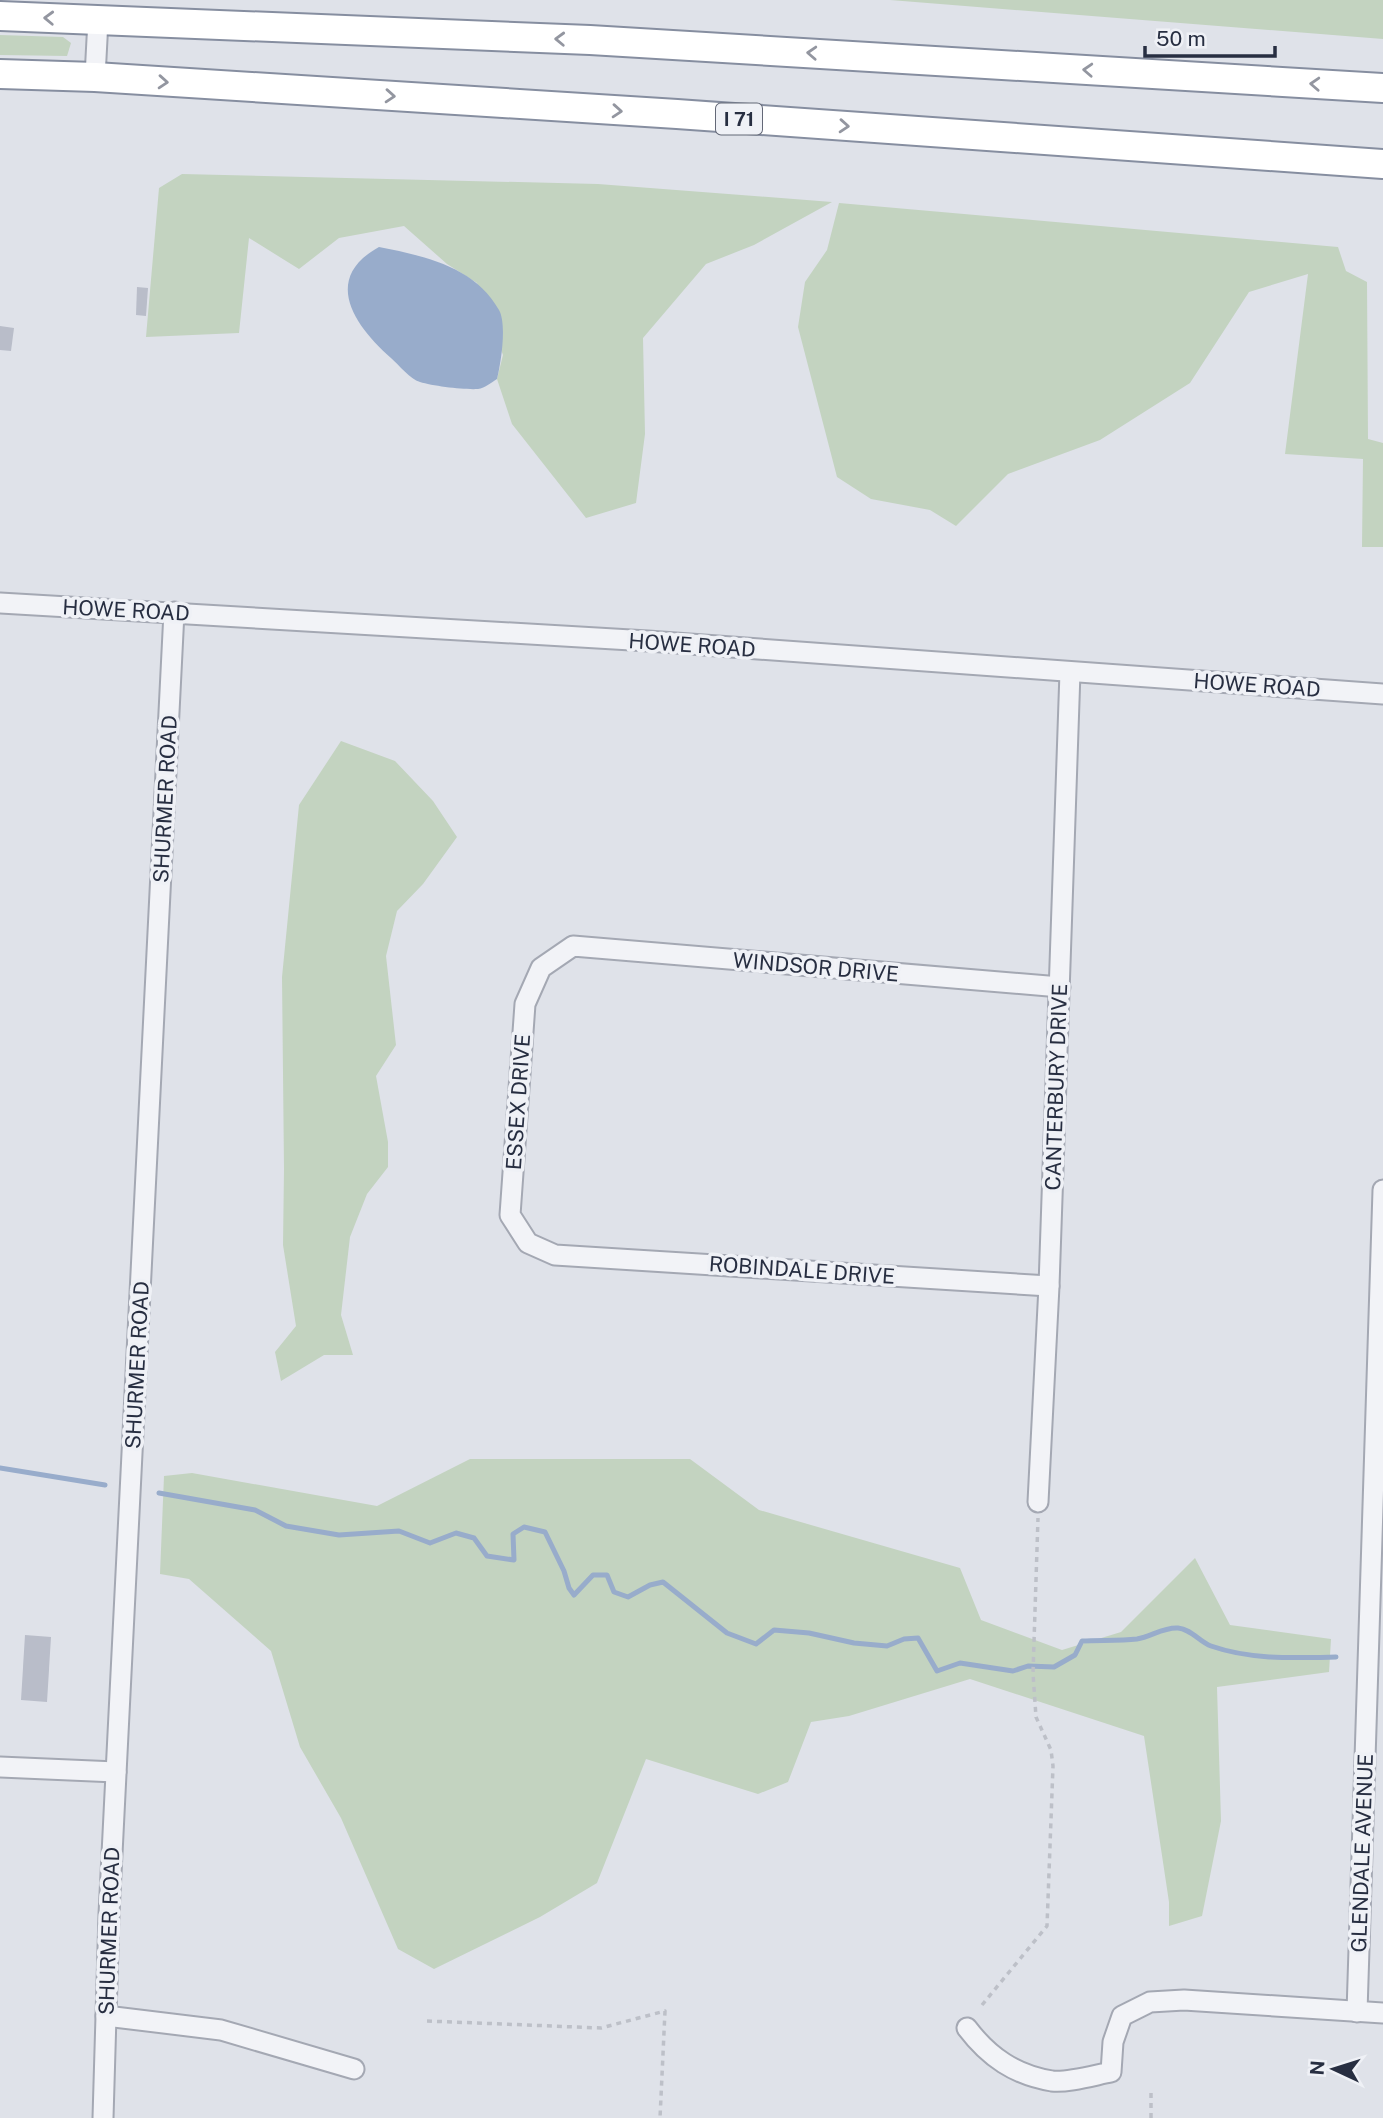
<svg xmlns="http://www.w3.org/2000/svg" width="1383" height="2118" font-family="'Public Sans',sans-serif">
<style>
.green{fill:#c3d3c0}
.water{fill:#98accb}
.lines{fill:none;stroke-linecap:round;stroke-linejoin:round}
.stream{stroke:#98accb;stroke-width:5}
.building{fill:#b9bdc9}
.minor-casing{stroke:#a4a8b3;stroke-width:23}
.highway-casing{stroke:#868ea0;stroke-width:32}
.path{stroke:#bdc0c8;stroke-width:3.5;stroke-dasharray:5 5;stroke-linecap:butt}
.minor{stroke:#f2f3f7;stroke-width:19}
.highway{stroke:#fff;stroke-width:28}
.oneway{stroke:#9396a0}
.labels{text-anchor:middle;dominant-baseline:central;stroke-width:7;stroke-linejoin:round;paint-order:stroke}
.shield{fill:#eff1f6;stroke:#636877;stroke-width:2}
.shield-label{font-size:19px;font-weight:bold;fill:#272e41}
.street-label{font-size:21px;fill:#272e41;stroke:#eff1f6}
</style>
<rect width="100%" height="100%" fill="#dfe2e9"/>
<!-- green -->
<g class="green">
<path d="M890,0H1383V39Z"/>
<path d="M0,35L63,37L71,43L67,56L0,55Z"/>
<path d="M182,174L598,184L832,202L754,245L706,264L643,338L645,434L636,503L586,518L512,424L497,379L503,355L477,283L447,264L404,226L339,238L299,269L249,238L239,333L146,337L159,188Z"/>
<path d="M839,203L1338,247L1346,271L1367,282L1368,439L1383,443V547H1362L1363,459L1285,454L1308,274L1249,292L1190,383L1100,440L1008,474L956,526L930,510L871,499L837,477L798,327L805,282L827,250Z"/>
<path d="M341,741L395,761L433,801L457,837L423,884L397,911L386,956L396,1045L376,1076L388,1142V1167L367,1194L350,1237L341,1315L353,1355H324L281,1381L275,1352L296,1326L283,1245L284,1169L282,977L299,805Z"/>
<path d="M470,1459H690L759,1510L960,1568L981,1620L1062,1650L1121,1632L1195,1558L1230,1625L1331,1639L1329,1672L1217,1687L1221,1821L1202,1916L1169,1926V1902L1144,1736L970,1679L849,1716L811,1722L788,1782L758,1794L646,1759L597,1883L540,1917L434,1969L398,1949L341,1818L300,1747L271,1651L189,1579L160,1574L164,1476L192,1473L377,1506Z"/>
</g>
<!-- water -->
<path class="water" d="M379,247C424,256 474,266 499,310C507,324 501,363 497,379C492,382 485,388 478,389C465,390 433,386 420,382C410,379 399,365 391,358C355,326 321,279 379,247Z"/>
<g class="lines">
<!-- stream -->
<g class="stream">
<path d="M0,1468L105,1485"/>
<path d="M159,1493L255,1510L286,1526L339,1535L399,1531L430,1543L456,1533L474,1538L487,1556L514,1560L513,1534L524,1527L545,1532L564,1571L569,1588L574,1595L593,1575H607L614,1592L628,1597L650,1585L663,1582L727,1633L756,1644L774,1630L809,1633L854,1643L887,1646L904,1639L918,1638L937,1671L960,1663L1013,1671L1028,1666L1054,1667L1075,1655L1082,1641C1100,1640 1119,1641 1137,1639C1151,1637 1163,1627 1178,1628C1191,1629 1200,1642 1211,1646C1251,1660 1294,1658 1336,1657"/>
</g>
</g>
<!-- building -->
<g class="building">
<path d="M137,287L148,288L146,316L136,315Z"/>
<path d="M0,326L14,328L11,351L0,350Z"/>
<path d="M25,1635L51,1637L47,1702L21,1700Z"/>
</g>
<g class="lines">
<defs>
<g id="minor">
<path d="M95,77L98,20"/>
<path d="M0,603L648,641L1383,694"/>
<path d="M1049,1286L555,1255L528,1243L510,1215L525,1004L541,968L573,946L1060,987"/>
<path d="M1038,1502L1049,1286L1070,672"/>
<path d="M0,1767L116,1772"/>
<path d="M1357,2012L1383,1190"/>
<path d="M106,2016L221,2030L354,2069"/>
<path d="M967,2028C989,2057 1015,2075 1052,2081C1067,2083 1095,2075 1111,2072L1113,2042L1122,2016L1150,2002L1184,2000L1383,2013"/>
<path d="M103,2118L109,1914L174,612"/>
</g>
<g id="highway">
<path d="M0,16L590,40L1383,88"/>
<path d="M0,74L95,77L677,114L1383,164"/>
</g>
</defs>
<!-- minor casing -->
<use href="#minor" class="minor-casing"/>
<!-- highway casing -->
<use href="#highway" class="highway-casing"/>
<!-- path -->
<g class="path">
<path d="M982,2005L1047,1926L1053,1766L1051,1750L1036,1717L1033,1673L1038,1518"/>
<path d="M427,2021L601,2028L665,2011L660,2118"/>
<path d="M1151,2118V2090"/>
</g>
<!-- minor -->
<use href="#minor" class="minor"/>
<!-- highway -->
<use href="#highway" class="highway"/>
</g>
<!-- one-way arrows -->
<defs><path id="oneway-chevron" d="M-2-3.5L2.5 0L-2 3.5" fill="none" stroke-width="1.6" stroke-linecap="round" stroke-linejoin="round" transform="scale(1.75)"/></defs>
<g class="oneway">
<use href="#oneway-chevron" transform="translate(49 18) rotate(-178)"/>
<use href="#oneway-chevron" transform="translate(560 39) rotate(-178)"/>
<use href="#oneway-chevron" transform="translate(812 53) rotate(-177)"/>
<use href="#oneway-chevron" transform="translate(1088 70) rotate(-177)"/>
<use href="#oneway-chevron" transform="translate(163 82) rotate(4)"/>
<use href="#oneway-chevron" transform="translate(1315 84) rotate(-177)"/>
<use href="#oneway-chevron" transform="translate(390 96) rotate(4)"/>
<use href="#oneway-chevron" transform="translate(617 111) rotate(4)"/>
<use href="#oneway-chevron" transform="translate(844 126) rotate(4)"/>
</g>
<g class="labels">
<!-- shield labels -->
<rect class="shield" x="716" y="103.5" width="46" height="31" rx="5"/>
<g class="shield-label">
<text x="739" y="119">I 71</text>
</g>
<!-- street labels -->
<g class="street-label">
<text transform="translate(126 610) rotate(3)">HOWE ROAD</text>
<text transform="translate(692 645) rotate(4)">HOWE ROAD</text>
<text transform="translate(1257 685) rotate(4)">HOWE ROAD</text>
<text transform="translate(165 799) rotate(-87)">SHURMER ROAD</text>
<text transform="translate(816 967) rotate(5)">WINDSOR DRIVE</text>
<text transform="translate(1056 1087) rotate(-88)">CANTERBURY DRIVE</text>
<text transform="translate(518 1102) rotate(-86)">ESSEX DRIVE</text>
<text transform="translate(802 1270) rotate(4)">ROBINDALE DRIVE</text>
<text transform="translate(137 1365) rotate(-87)">SHURMER ROAD</text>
<text transform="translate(1362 1853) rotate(-88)">GLENDALE AVENUE</text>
<text transform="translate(109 1931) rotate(-88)">SHURMER ROAD</text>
</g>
</g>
<!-- north arrow -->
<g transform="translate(1334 2069) rotate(274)" stroke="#eff1f6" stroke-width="5" paint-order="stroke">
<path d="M0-5L12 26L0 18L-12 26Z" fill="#272e41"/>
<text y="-10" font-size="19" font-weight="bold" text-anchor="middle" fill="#272e41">N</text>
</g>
<!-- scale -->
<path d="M1145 46v10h130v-10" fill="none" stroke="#272e41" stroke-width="3.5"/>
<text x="1156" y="46" font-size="21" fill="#272e41" stroke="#eff1f6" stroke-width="5" paint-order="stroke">50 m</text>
</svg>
